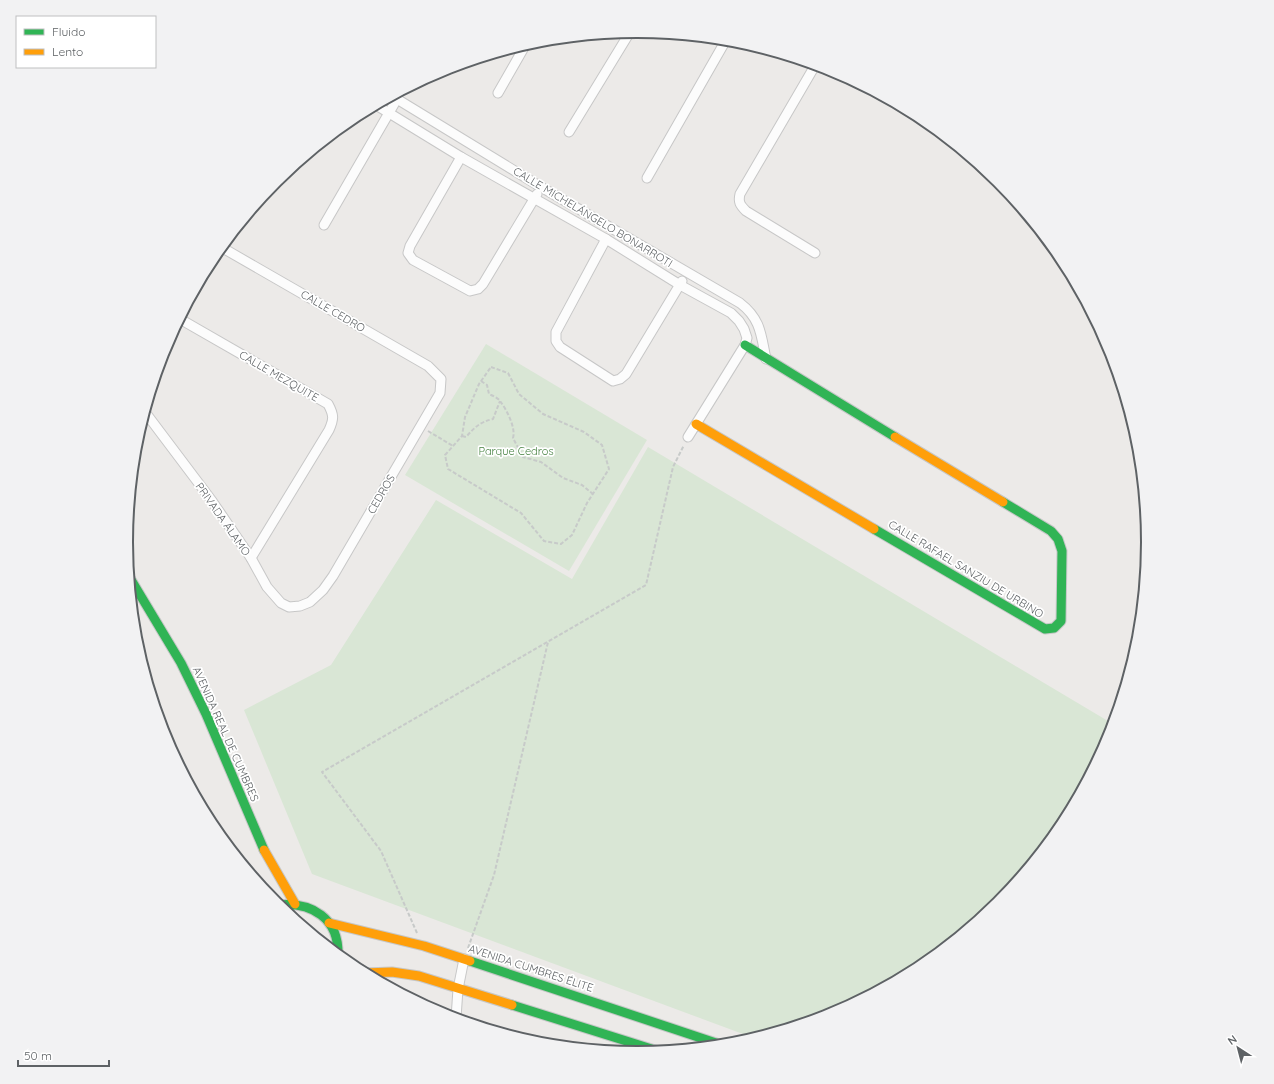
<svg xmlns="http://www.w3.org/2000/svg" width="1274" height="1084" font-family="Quicksand,sans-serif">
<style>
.green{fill:#d9e6d5}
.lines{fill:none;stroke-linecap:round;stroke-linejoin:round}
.street-casing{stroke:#c7c7c7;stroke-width:11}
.fast-casing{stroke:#c6c7c7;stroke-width:11}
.slow-casing{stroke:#c6c7c7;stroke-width:11}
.path{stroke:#c7cac9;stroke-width:2;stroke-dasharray:4 2;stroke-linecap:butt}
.street{stroke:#fcfcfc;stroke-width:9}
.fast{stroke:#30b455;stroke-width:9}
.slow{stroke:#ff9f0a;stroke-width:9}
.labels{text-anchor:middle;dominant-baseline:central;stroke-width:3.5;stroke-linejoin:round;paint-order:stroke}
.street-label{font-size:11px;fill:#5e6265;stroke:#fff}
.park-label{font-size:11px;fill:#458140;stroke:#fff}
.rim{fill:none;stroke:#5e6265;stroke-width:2}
</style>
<rect width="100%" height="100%" fill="#eceae8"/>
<!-- green -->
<g class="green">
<path d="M486,344L647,440L569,571L405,475Z"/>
<path d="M648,447L1113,724L1109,738L1062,826L998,903L921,967L832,1014L752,1039L751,1037L312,874L244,710L331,665L436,500L572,579Z"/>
</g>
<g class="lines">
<defs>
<g id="street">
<path d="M813,64V69L740,194C738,202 740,205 746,211L815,253"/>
<path d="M498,93L526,44"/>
<path d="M392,96L541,187L740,303C761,319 761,335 766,359"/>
<path d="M376,105L461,157L606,239L680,285L731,313L739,321L744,329L747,338L745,345L688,437"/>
<path d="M569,132L630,32"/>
<path d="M461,157L410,246L408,253L413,260L470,291L478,289L483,284L537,194"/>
<path d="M647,178L726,40"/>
<path d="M324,225L397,99"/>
<path d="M606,239L556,332V341L560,347L613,381L620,379L626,374L682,281"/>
<path d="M180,319L328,404C334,415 334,419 329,430L251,558"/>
<path d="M145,412L212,501L251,558L267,587L281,603L289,607L300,606L310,602L323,590L333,576L440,393L441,379L428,366L221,247"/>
<path d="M456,1018L458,989L464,959"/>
</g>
<g id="fast">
<path d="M745,345L895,437"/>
<path d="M874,529L1045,629L1054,628L1061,621L1062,551L1058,539L1051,531L1003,502"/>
<path d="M130,578L181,663L206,714L264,850"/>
<path d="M278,905C312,902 339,918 338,955"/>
<path d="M470,961L722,1045"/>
<path d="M512,1005L658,1051"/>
</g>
<g id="slow">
<path d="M696,424L874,529"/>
<path d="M895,437L1003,502"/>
<path d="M264,850L295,904"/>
<path d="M329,923L424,946L470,961"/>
<path d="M364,973L392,972L419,976L512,1005"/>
</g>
</defs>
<!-- street casing -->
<use href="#street" class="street-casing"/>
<!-- fast casing -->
<use href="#fast" class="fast-casing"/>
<!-- slow casing -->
<use href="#slow" class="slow-casing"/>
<!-- path -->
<g class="path">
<path d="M491,367L508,373L519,394L543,414L584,432L602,445L609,469L587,503L572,535L561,544L544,541L521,513L448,469L445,455L462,436L465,417L479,384Z"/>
<path d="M481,381L487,385L489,394C493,396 498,398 500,401C507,410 516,428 513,438L523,457L541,462L563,478L582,485L593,494"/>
<path d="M428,431L453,446"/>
<path d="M462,436L466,437C475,427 480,422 493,419L500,401"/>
<path d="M417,933L381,851L322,772L646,585L673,467L684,445"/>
<path d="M468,948L494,875L548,642"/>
</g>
<!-- street -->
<use href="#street" class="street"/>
<!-- fast -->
<use href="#fast" class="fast"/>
<!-- slow -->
<use href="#slow" class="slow"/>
</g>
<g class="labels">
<!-- street labels -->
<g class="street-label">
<text transform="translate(593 217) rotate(31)">CALLE MICHELÁNGELO BONARROTI</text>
<text transform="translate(333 311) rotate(30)">CALLE CEDRO</text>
<text transform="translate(279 376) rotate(30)">CALLE MEZQUITE</text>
<text transform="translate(381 494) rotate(-60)">CEDROS</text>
<text transform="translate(223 519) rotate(55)">PRIVADA ÁLAMO</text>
<text transform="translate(966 569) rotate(31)">CALLE RAFAEL SANZIU DE URBINO</text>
<text transform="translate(226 734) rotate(66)">AVENIDA REAL DE CUMBRES</text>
<text transform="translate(531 968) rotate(18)">AVENIDA CUMBRES ÉLITE</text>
</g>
<!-- park labels -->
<g class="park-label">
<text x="516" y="451">Parque Cedros</text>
</g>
</g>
<!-- crop -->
<path d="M0 0H1274V1084H0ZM133 542a504 504 0 1 1 1008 0a504 504 0 1 1-1008 0Z" fill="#f2f2f3" fill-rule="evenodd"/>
<path class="rim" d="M133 542a504 504 0 1 1 1008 0a504 504 0 1 1-1008 0Z"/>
<!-- legend -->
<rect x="16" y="16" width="140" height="52" fill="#ffffff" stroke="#bfc0c1"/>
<rect x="24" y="29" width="20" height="6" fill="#30b455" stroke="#bfc0c1"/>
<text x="52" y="36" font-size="12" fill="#5e6265">Fluido</text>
<rect x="24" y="49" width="20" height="6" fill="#ff9f0a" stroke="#bfc0c1"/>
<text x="52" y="56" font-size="12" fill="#5e6265">Lento</text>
<!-- north arrow -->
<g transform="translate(1238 1048) rotate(324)" stroke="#ffffff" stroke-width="3" paint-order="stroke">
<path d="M0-3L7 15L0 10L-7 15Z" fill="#5e6265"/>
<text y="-6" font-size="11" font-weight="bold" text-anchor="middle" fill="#5e6265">N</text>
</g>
<!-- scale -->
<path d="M18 1060v6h91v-6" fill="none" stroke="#5e6265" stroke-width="2"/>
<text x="24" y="1060" font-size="12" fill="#5e6265" stroke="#ffffff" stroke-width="3" paint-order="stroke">50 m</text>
</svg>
